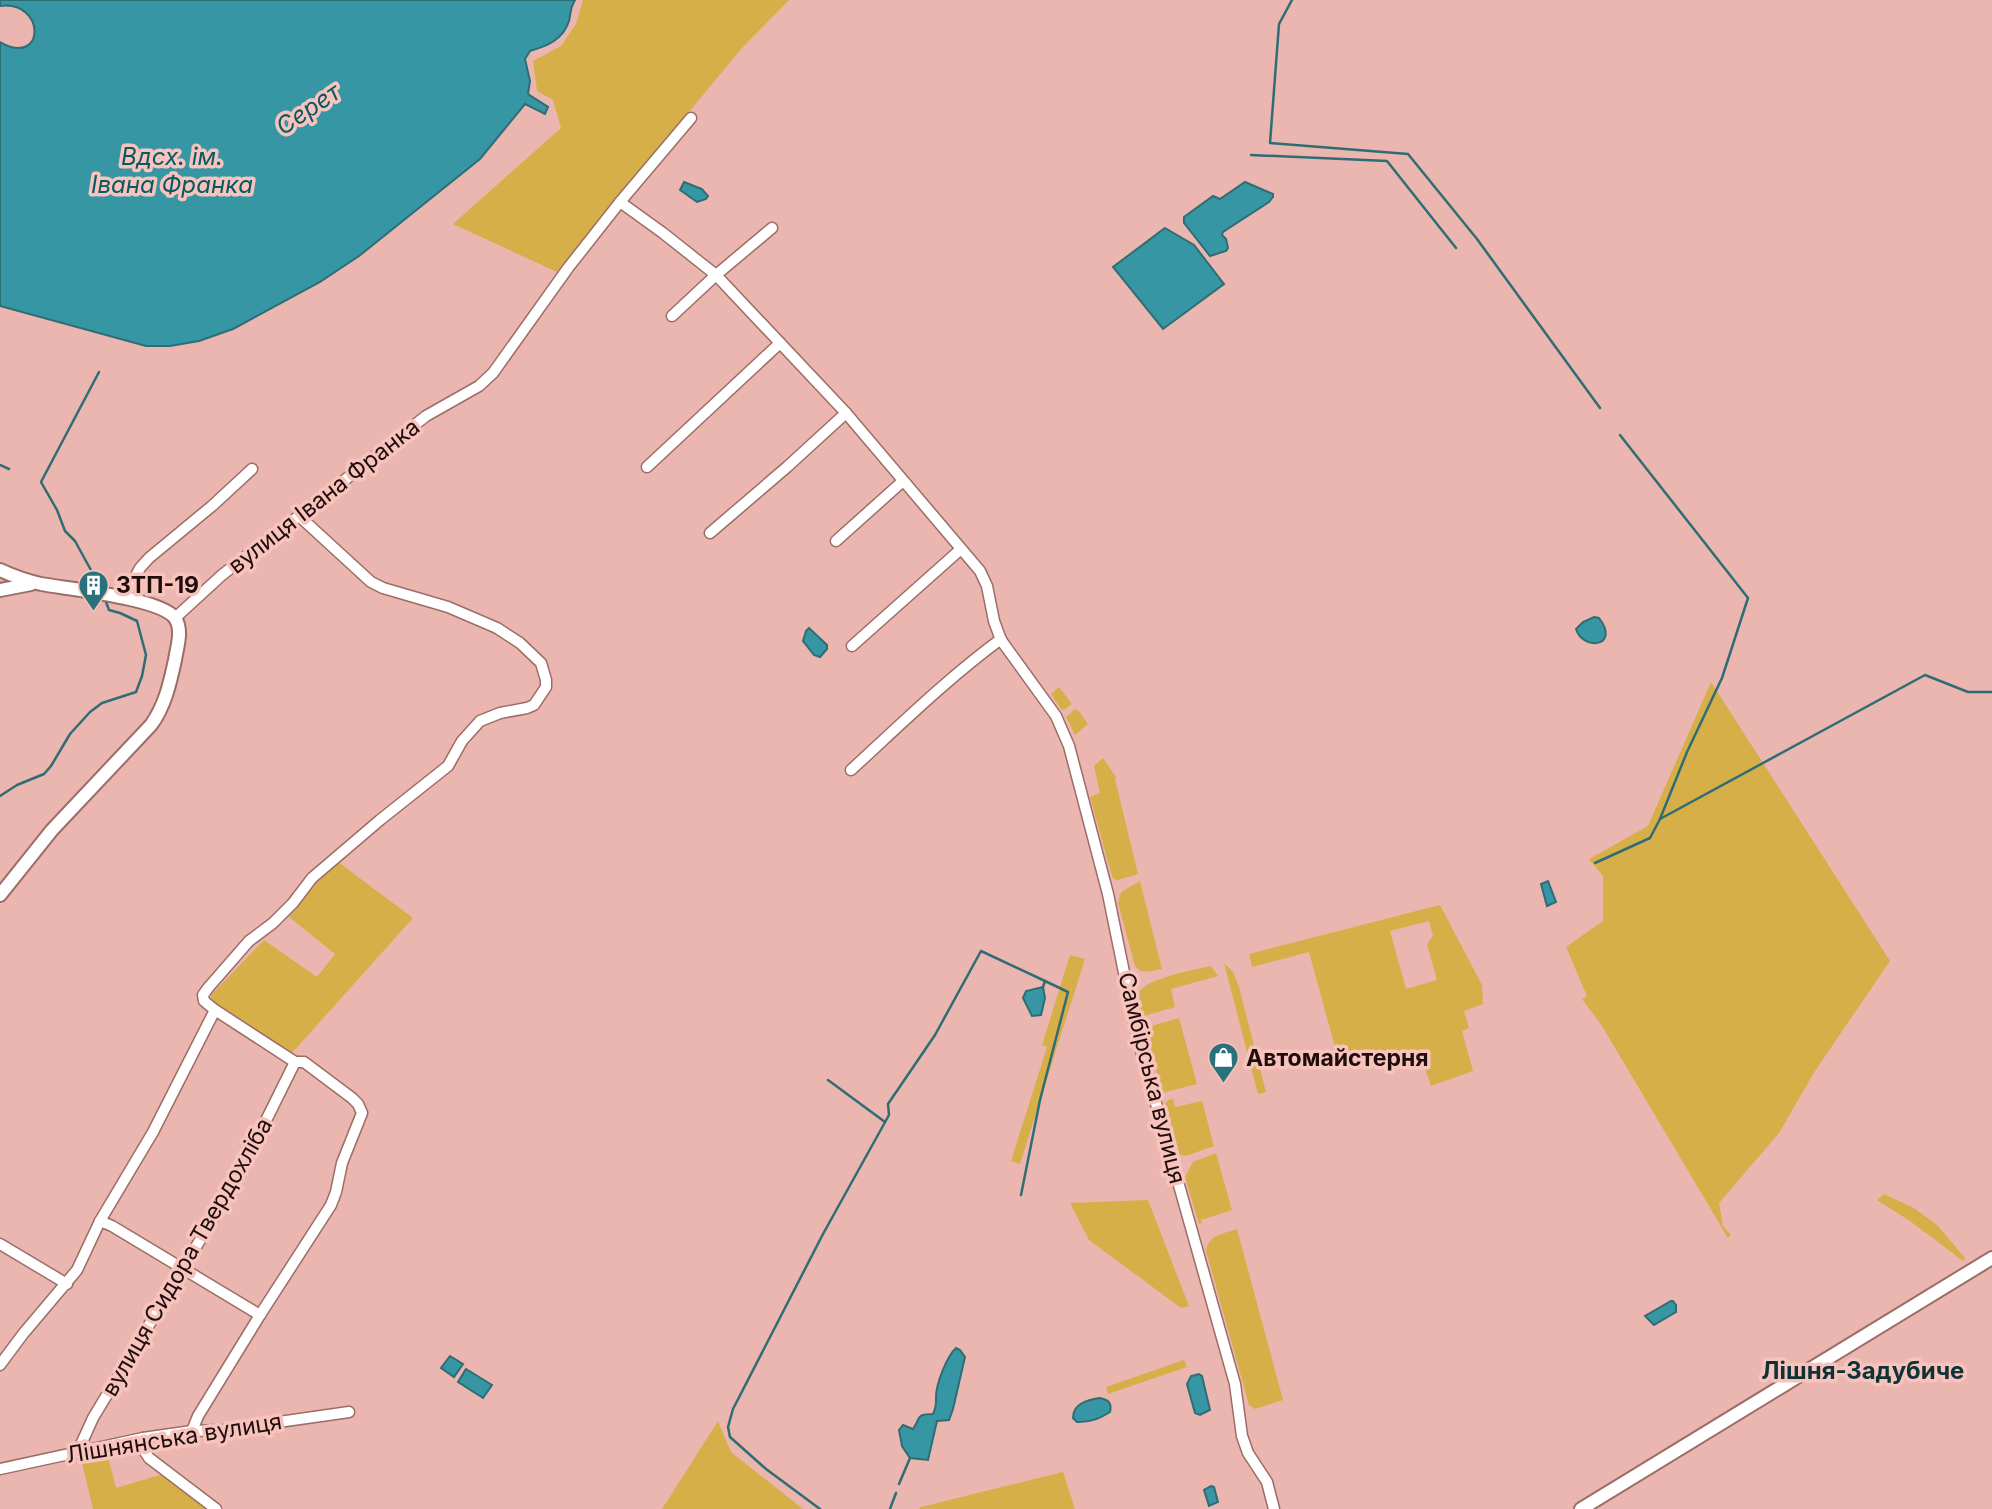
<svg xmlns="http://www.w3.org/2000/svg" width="1992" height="1509" font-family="Inter,sans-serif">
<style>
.green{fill:#d7af49;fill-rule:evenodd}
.water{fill:#3696a3;stroke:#2f6d75;stroke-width:2}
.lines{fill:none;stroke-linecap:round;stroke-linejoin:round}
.stream{stroke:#2f6d75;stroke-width:2.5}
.minor-casing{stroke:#9c6d67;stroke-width:13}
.major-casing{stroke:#9c6d67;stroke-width:16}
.minor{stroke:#fff;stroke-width:10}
.major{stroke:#fff;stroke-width:12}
.labels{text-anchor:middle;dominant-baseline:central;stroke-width:7;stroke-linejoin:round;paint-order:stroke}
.street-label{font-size:23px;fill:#1e0d0b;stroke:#f8c3bc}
.poi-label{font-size:23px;font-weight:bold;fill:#1e0d0b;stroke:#f8c3bc;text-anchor:start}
.water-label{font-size:24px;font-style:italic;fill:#065a63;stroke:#f8c3bc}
.neighbourhood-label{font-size:24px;font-weight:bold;fill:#0f3236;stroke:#f8c3bc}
</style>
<rect width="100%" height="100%" fill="#eab6af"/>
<!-- green -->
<g class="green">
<path d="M583,0H789L741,49L557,272L453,224L561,128L553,100L537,91L533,61L561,46L576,24Z"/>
<path d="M1711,682L1890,961L1815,1071L1779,1133L1719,1203L1723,1226L1731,1235L1728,1238L1602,1026L1582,999L1587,996L1566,947L1603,921V876L1589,859L1648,826Z"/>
<path d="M1059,687L1072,704L1064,710L1061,709L1051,694Z"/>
<path d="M1075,709L1079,711L1088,724L1075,735L1066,717Z"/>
<path d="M1103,758L1116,777L1115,779L1138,874L1118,880L1114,879L1112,876L1090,797L1100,793L1094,766Z"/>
<path d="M338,862L413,918L292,1053L217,1004L211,998V995L264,940L317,977L335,954L289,917L316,883Z"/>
<path d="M1140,881L1162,969C1151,971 1142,975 1135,966L1118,903L1121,892Z"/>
<path d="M1440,905L1482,985L1483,1004L1464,1011L1469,1028L1462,1031L1473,1071L1431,1086L1420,1054L1415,1049L1341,1069L1309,952L1252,967L1249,954ZM1429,921L1433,936L1427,944L1437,980L1406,989L1390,931Z"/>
<path d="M1070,955L1085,959L1020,1164L1011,1161L1047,1047L1042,1045Z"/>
<path d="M1224,963L1233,972L1239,987L1266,1092L1258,1094Z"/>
<path d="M1211,966L1218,976L1171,989L1175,1007L1141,1017C1139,1012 1136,1005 1136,1000C1136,979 1194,970 1211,966Z"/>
<path d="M1179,1018L1197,1084L1162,1093L1144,1028Z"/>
<path d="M1173,1099L1175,1107L1202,1101L1214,1146L1186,1156L1180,1155L1165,1104L1168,1100Z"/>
<path d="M1216,1153L1232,1210L1201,1220L1202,1223L1199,1224L1185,1177L1193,1162Z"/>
<path d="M1884,1194L1914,1208L1937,1225L1965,1258L1963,1261L1910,1221L1877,1200Z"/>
<path d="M1148,1200L1189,1306L1181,1308L1089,1240L1070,1203Z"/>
<path d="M1237,1229L1283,1400L1255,1409L1249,1405L1206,1251C1208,1235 1223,1234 1237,1229Z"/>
<path d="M1184,1360L1187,1367L1108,1394L1106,1387Z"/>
<path d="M718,1421L731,1452L803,1509H662Z"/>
<path d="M107,1453L116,1488L163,1474L210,1509H93L81,1459Z"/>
<path d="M1063,1472L1075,1509H919L921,1507Z"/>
</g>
<!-- water -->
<g class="water">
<path d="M0,0H575C570,8 571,13 569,21C563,40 547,46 530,51L525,59L530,81L528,94L548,107L545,114L525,104L480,159L359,256L320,282L233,329L199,341L170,346H146L0,306V42C46,68 46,0 0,6Z"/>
<path d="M684,182L702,189L708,196L706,199L697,202L680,190Z"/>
<path d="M1245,182L1273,194V197L1269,202L1223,232L1222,235L1226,239L1228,248L1226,251L1210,256L1184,223V217L1213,196L1220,199Z"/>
<path d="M1165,228L1194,245L1224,284L1163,329L1113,267Z"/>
<path d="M1594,617L1599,618C1621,646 1583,652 1576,629L1583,622Z"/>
<path d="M809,628L827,645V649L820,657L814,655L803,641L806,631Z"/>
<path d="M1548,881L1556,902L1547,906L1541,884Z"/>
<path d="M1043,987L1045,998L1041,1015L1032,1016L1023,998L1026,991Z"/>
<path d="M1671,1301H1673L1676,1305V1312L1654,1325L1645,1316Z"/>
<path d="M956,1348L960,1350L965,1357L953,1409L949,1420L937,1421L928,1460L910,1458L902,1446L899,1430L903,1425L913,1429C921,1417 916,1414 933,1414C936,1407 936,1405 936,1397C936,1384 947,1356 956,1348Z"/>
<path d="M450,1356L463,1364L454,1377L441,1368Z"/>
<path d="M466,1369L492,1385L483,1398L458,1382Z"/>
<path d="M1199,1374L1202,1376L1210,1410L1200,1415L1195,1413L1187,1384L1191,1376Z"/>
<path d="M1100,1398C1109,1400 1112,1403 1110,1412C1099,1419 1091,1422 1077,1422L1073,1418C1073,1403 1088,1400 1100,1398Z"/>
<path d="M1211,1486L1214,1487L1218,1502L1209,1506L1204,1490Z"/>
</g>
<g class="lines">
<!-- stream -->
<g class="stream">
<path d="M1292,0L1279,24L1270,143L1408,154L1477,239L1600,408"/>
<path d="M1251,155L1387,161L1456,248"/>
<path d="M1620,435L1748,598L1722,678L1687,752L1660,819"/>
<path d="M0,465L9,469"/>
<path d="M98,583L75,541L65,531L57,510L41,482L99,372"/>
<path d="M0,796L17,785L44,774L51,766L70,734L90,712L102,703L136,692L142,676L146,655L137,621L120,613L109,610L106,602"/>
<path d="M1595,863L1650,838L1660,819L1925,675L1968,692H1992"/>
<path d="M828,1080L885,1122"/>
<path d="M1021,1195L1040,1100L1068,992L1045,981"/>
<path d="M899,1484L910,1458"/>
<path d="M820,1509L766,1469L730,1437L728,1427L733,1409L823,1234L889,1115L888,1104L935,1035L981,951L1045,981L1043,987"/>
<path d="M890,1509L896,1493"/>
</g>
<defs>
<g id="minor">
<path d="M620,202L663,233L716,275L846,413L980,571L987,586L994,621L1001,640L1056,716L1069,746L1108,894L1137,1036L1235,1384L1242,1436L1248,1453L1267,1482L1274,1509"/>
<path d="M672,316L716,275L772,228"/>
<path d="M647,467L780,343"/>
<path d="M710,533L787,467L846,413"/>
<path d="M836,541L903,481"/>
<path d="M124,598L140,568L149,558L212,506L252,469"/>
<path d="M175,618L222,575L269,538L299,516L426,416L479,386L493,373L568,268L620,202L691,118"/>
<path d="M852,646L961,549"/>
<path d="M851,770C900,725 948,678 1001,639"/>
<path d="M100,1221L112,1226L260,1315"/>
<path d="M0,1244L67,1284"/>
<path d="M0,1365L23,1334L77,1270L100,1221L153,1132L215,1010L204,1001L203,995L208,988L249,941L273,923L293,903L312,878L380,820L448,766L462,741L480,721L500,713L527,708L534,705L546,687V680L541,663L520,643L497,628L448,607L383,588L371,582L299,516"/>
<path d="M192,1431L198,1416L260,1315L331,1205L336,1192L342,1163L362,1113L358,1104L352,1098L304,1062H295L215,1010"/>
<path d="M143,1438L145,1452L149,1458L216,1509"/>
<path d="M78,1451L93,1418L238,1177L295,1062"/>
<path d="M0,1469L143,1438L192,1431L223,1430L349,1412"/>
</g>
<g id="major">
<path d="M0,570C13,576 27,581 41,584C68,589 160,598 175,618C183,630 177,647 175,660C170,683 165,706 151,725L52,830L0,895"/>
<path d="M0,590L31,584"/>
<path d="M1581,1509L1992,1258"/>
</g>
</defs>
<!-- minor casing -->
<use href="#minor" class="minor-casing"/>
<!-- major casing -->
<use href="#major" class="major-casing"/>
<!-- minor -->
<use href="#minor" class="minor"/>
<!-- major -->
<use href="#major" class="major"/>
</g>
<!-- icons -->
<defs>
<symbol id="building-pin" viewBox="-11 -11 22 30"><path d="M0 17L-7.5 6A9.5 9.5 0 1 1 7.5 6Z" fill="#29727b" stroke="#f8c3bc"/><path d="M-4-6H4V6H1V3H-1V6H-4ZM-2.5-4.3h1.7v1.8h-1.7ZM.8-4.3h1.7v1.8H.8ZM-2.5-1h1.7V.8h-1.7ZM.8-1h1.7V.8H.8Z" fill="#fff"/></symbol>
<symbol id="shop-pin" viewBox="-11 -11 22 30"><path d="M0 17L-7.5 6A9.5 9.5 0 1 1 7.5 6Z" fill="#29727b" stroke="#f8c3bc"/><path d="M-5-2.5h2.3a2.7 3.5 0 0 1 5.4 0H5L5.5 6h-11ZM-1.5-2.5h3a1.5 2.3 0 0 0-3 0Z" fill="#fff"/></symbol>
</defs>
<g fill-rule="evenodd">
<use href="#building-pin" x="76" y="568" width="35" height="47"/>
<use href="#shop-pin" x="1206" y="1040" width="35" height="47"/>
</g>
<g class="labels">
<!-- street labels -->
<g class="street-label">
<text transform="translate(324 496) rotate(-38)">вулиця Івана Франка</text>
<text transform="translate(1152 1078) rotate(76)">Самбірська вулиця</text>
<text transform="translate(187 1257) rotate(-60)">вулиця Сидора Твердохліба</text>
<text transform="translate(174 1438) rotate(-9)">Лішнянська вулиця</text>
</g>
<!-- poi labels -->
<g class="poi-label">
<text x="116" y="585">ЗТП-19</text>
<text x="1246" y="1058">Автомайстерня</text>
</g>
<!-- water labels -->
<g class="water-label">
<text transform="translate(308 109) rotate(-34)">Серет</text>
<text x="172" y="156">Вдсх. ім.<tspan x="172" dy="28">Івана Франка</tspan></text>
</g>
<!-- neighbourhood labels -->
<g class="neighbourhood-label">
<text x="1863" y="1370">Лішня-Задубиче</text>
</g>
</g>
</svg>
